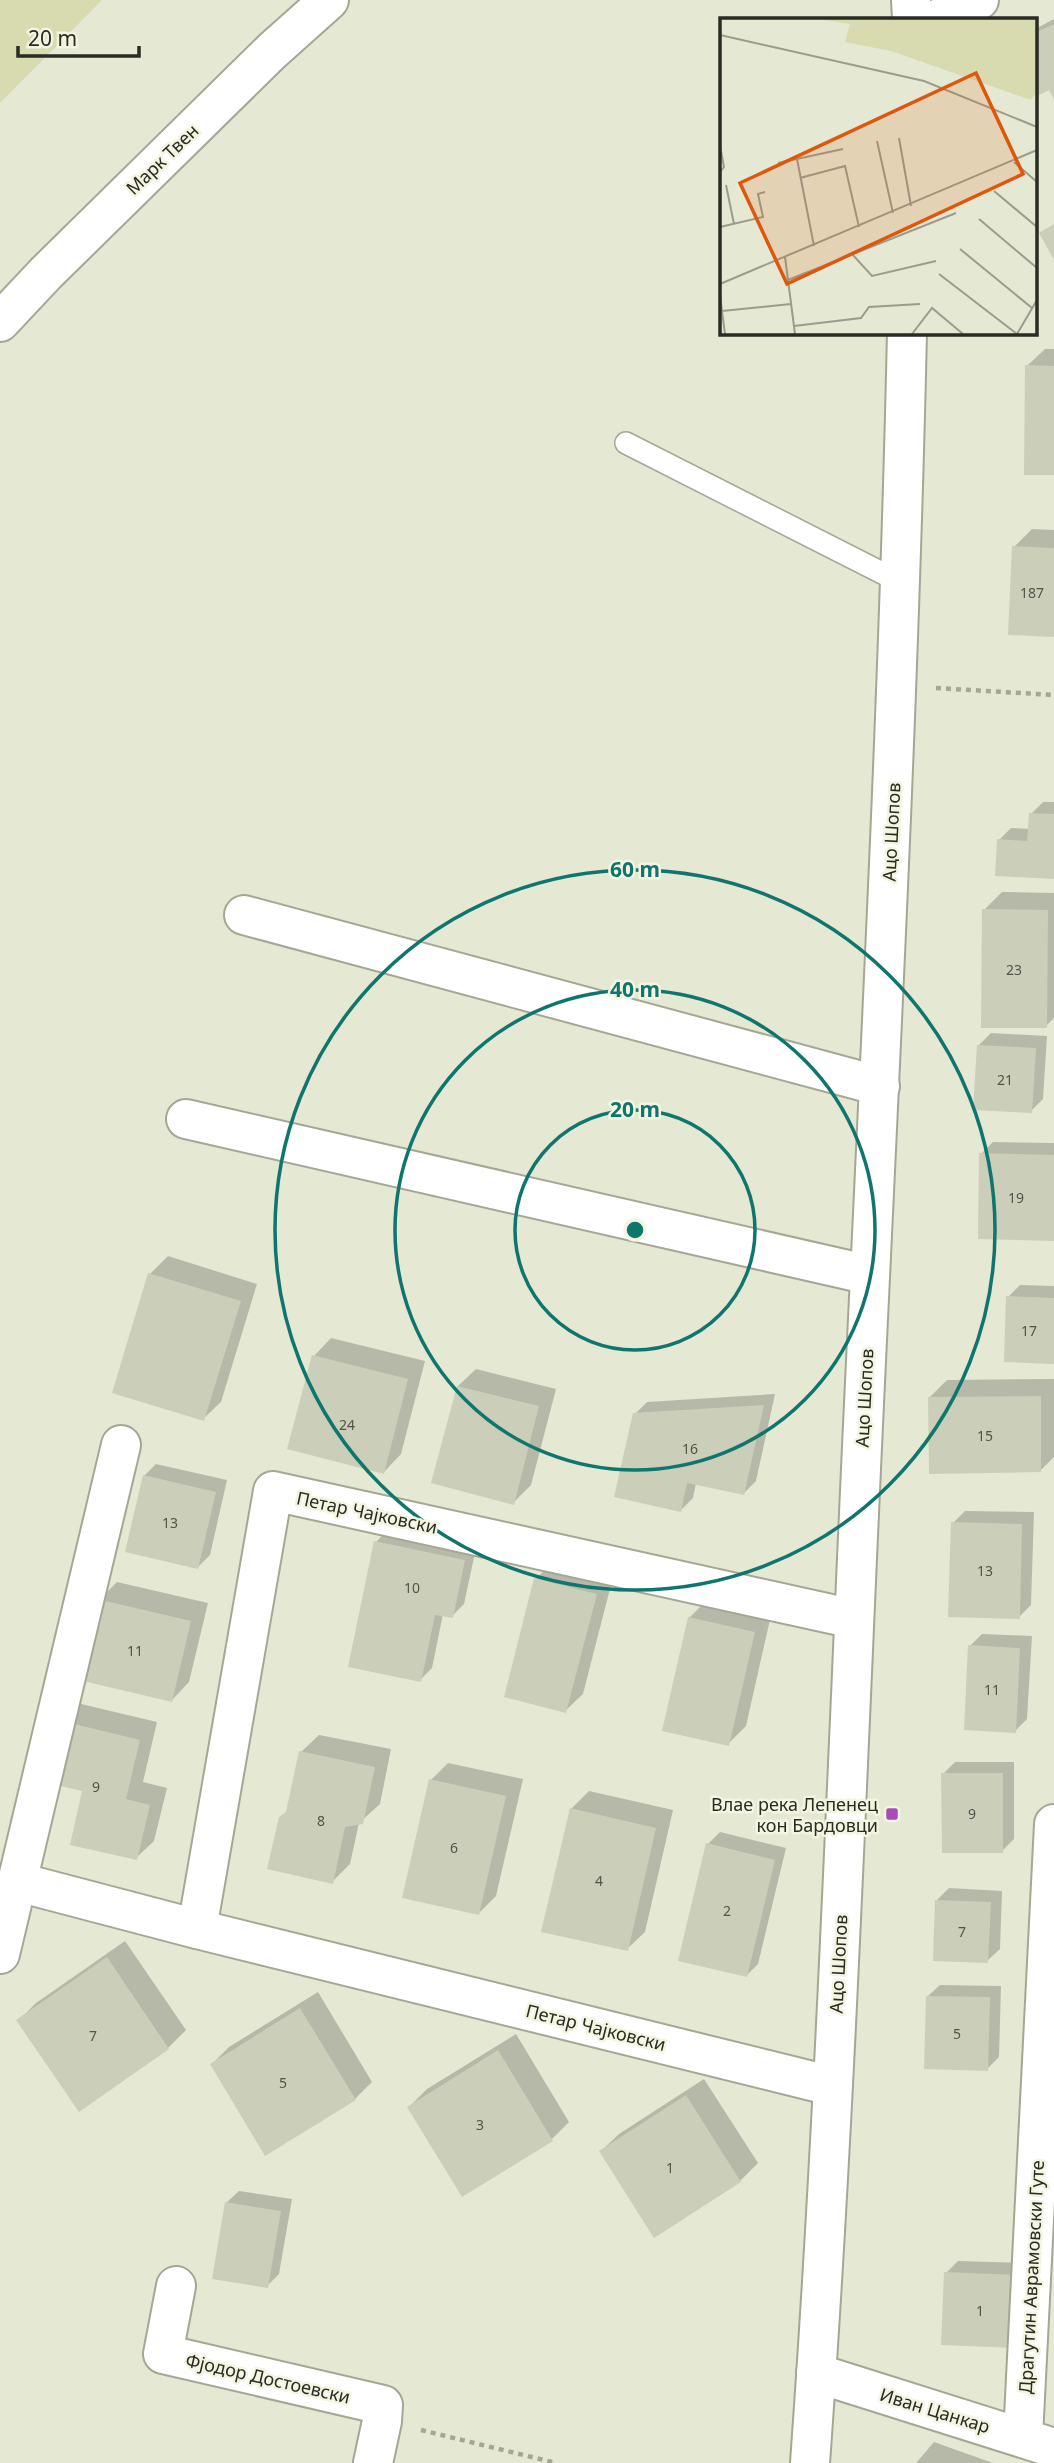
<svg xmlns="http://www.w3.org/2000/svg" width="1054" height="2463" font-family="'Noto Sans',sans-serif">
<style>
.green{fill:#d7dbaf}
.shadow{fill:#0003}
.building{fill:#cbceb9}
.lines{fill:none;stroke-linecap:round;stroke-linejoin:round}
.service-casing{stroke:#a5a794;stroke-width:24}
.minor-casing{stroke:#a5a794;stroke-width:42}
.tertiary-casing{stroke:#a5a794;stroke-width:42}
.path{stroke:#a4a696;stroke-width:4.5;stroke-dasharray:5 5;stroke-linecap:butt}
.service{stroke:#fff;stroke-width:21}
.minor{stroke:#fff;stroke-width:38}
.tertiary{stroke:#fff;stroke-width:38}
.ring{fill:none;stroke:#0f766e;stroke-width:3.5}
.poi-dot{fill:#a84cb6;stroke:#f3f5e0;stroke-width:2.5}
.labels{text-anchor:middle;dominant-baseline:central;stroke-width:5;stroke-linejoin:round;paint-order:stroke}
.number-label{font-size:14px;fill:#525448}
.street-label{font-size:18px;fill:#2a2b23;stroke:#f3f5e0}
.poi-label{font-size:18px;fill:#2a2b23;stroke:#f3f5e0;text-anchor:end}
.inset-road{fill:none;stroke:#9a9c8d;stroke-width:2}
.view{fill:#de570d;fill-opacity:0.15;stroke:#de570d;stroke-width:3.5}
.inset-edge{fill:none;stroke:#2a2b23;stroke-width:3.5}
.centre{fill:#0f766e;stroke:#f3f5e0;stroke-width:3.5}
.ring-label{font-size:21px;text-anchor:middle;font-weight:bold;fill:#0f766e;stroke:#f3f5e0;stroke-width:5;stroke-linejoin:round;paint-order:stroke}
</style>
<rect width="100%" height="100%" fill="#e5e8d3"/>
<!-- green -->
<path class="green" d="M0,0H102L0,103Z"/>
<!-- shadow -->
<g class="shadow">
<path d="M1054,19V95L1050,87L1035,95V29Z"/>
<path d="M1045,349H1054V473L1027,366Z"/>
<path d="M1032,529L1054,530V636L1014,547Z"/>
<path d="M1043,802H1054V877L999,840L1011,828L1030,829L1031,814Z"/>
<path d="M1002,892L1054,893V1018L1046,1026L984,910Z"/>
<path d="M991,1033L1047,1036L1043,1099L1031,1111L979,1045Z"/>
<path d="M993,1142L1054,1143V1239L981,1154Z"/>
<path d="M168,1256L257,1284L221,1402L203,1419L150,1274Z"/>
<path d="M1020,1285L1054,1286V1363L1008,1297Z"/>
<path d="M331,1338L425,1361L401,1454L384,1472L314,1356Z"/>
<path d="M476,1369L556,1389L531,1485L513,1503L458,1386Z"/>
<path d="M1054,1379V1457L1040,1471L929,1398L947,1380Z"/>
<path d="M775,1394L756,1481L744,1493L696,1483L693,1498L681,1510L635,1414L647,1402Z"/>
<path d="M156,1464L227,1480L210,1555L198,1567L144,1476Z"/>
<path d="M965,1511L1034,1512L1031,1605L1019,1617L953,1523Z"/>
<path d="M388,1530L476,1548L464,1604L452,1616L443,1614L432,1668L420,1680L376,1542Z"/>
<path d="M553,1561L613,1577L583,1694L565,1711L536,1579Z"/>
<path d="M117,1582L208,1603L189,1682L172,1700L99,1600Z"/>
<path d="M707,1600L771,1615L746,1726L728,1744L689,1618Z"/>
<path d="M982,1634L1032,1636L1027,1719L1015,1731L970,1646Z"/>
<path d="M77,1703L157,1722L143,1782L167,1788L154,1841L136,1858L84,1789L45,1780Z"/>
<path d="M319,1735L391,1749L380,1804L359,1823L350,1864L332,1882L289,1810L301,1752Z"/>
<path d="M955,1762H1014V1839L1002,1851L943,1774Z"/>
<path d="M448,1763L523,1779L496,1896L479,1913L431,1780Z"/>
<path d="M589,1791L673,1810L645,1932L627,1949L571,1809Z"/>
<path d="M720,1832L786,1848L758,1964L746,1976L708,1844Z"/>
<path d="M949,1888L1002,1891L1000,1949L987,1961L937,1900Z"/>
<path d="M125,1941L186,2030L168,2048L79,2109L18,2021L36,2003Z"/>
<path d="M940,1985L1001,1986L999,2057L987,2069L927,1997Z"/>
<path d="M318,1992L372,2082L355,2099L212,2064L229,2047Z"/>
<path d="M516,2034L569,2122L552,2139L409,2107L427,2089Z"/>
<path d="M704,2079L758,2163L740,2181L655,2235L601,2151L619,2134Z"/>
<path d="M239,2191L292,2199L279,2274L267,2286L226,2203Z"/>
<path d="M958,2261L1029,2263L1027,2334L946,2273Z"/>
<path d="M934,2442L993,2463H916Z"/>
</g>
<!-- building -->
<g class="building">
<path d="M1054,24V99L1049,90L1035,97V33Z"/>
<path d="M1054,224V260L1039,233Z"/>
<path d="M1025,365L1054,366V475H1024Z"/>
<path d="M1012,546L1054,548V637L1008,635Z"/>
<path d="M1029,813L1054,814V879L995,876L997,839L1027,841Z"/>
<path d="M982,909L1048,910L1047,1028H981Z"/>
<path d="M977,1045L1036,1048L1032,1113L973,1110Z"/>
<path d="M979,1153L1054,1155V1241L978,1239Z"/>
<path d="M148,1273L241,1301L204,1421L112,1393Z"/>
<path d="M1006,1296L1054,1298V1364L1004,1362Z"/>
<path d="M312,1355L408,1379L384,1474L287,1449Z"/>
<path d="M457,1386L539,1406L514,1505L431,1483Z"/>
<path d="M1041,1396V1472L929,1474L928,1397Z"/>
<path d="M764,1405L744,1495L687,1483L681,1512L614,1497L633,1413Z"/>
<path d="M143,1475L216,1492L198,1569L125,1552Z"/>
<path d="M951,1522L1022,1524L1020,1619L948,1617Z"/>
<path d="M374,1541L465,1560L453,1618L435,1615L421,1682L348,1667Z"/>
<path d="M534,1578L597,1594L566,1713L504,1697Z"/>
<path d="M97,1599L191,1621L172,1702L79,1680Z"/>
<path d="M688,1617L755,1632L729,1746L662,1731Z"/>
<path d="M968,1645L1020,1648L1016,1733L964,1730Z"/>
<path d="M58,1720L140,1740L126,1799L150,1805L137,1860L70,1845L82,1791L43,1782Z"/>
<path d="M299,1751L375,1767L363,1824L345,1827L333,1884L267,1869L279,1817L286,1812Z"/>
<path d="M941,1773H1003V1853H942Z"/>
<path d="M429,1779L506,1796L479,1915L402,1898Z"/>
<path d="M570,1808L656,1828L628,1951L541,1932Z"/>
<path d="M706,1843L775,1860L747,1977L678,1961Z"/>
<path d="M935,1900L991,1902L988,1963L933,1961Z"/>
<path d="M107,1957L169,2049L79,2112L16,2020Z"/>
<path d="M926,1996L990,1997L988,2071L924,2069Z"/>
<path d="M300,2008L356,2100L265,2156L210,2064Z"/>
<path d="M498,2050L553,2141L462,2197L407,2107Z"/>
<path d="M686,2095L741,2182L654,2238L599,2151Z"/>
<path d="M225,2202L281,2211L268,2288L212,2279Z"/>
<path d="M944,2272L1018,2275L1016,2348L941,2345Z"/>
</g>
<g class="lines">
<defs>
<path id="service" d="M626,443L902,583"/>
<g id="minor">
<path d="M937,19L979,0"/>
<path d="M244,915L880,1086"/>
<path d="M186,1119L870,1275"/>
<path d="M18,1882L197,1929L832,2086"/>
<path d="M197,1929L273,1491L854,1619"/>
<path d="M0,1954L121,1445"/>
<path d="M176,2286L163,2354L383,2405L382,2421L373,2463"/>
<path d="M816,2373L1054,2448"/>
<path d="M1023,2437L1054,1824"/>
</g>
<g id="tertiary">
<path d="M911,0L912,19"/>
<path d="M0,322L46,273L272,51L329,0"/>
<path d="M810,2463C835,2118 847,1771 863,1425C880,1061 899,697 907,332"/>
</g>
</defs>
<!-- service casing -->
<use href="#service" class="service-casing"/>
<!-- minor casing -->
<use href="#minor" class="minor-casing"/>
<!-- tertiary casing -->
<use href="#tertiary" class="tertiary-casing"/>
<!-- path -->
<g class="path">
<path d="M936,688L1054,695"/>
<path d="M421,2430L556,2463"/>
</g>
<!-- service -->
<use href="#service" class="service"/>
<!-- minor -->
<use href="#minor" class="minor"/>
<!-- tertiary -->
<use href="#tertiary" class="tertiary"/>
</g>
<!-- distance rings -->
<g class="ring">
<circle cx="635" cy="1230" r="120"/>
<circle cx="635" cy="1230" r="240"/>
<circle cx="635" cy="1230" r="360"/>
</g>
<!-- markers -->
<rect class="poi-dot" x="885" y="1807" width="14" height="14" rx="3.5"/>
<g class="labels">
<!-- number labels -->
<g class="number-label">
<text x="1032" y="592">187</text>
<text x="1014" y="969">23</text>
<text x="1005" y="1079">21</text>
<text x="1016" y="1197">19</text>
<text x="1029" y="1330">17</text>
<text x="347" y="1424">24</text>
<text x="985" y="1435">15</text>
<text x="690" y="1448">16</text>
<text x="170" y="1522">13</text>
<text x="985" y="1570">13</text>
<text x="412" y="1587">10</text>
<text x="135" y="1650">11</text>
<text x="992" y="1689">11</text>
<text x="96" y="1786">9</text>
<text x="972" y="1813">9</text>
<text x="321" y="1820">8</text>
<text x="454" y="1847">6</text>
<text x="599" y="1880">4</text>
<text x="727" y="1910">2</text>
<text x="962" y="1931">7</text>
<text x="957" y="2033">5</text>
<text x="93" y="2035">7</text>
<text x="283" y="2082">5</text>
<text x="480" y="2124">3</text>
<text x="670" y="2167">1</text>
<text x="980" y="2310">1</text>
</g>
<!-- street labels -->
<g class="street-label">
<text transform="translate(162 159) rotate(-44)">Марк Твен</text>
<text transform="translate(891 832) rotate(-87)">Ацо Шопов</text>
<text transform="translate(864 1398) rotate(-87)">Ацо Шопов</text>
<text transform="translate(367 1512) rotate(12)">Петар Чајковски</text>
<text transform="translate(838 1964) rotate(-87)">Ацо Шопов</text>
<text transform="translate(596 2027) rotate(14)">Петар Чајковски</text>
<text transform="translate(1031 2277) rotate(-87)">Драгутин Аврамовски Гуте</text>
<text transform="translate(268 2378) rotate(13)">Фјодор Достоевски</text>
<text transform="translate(935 2410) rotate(17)">Иван Цанкар</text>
</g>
<!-- poi labels -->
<g class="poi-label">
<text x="878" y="1804">Влае река Лепенец<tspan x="878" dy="21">кон Бардовци</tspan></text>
</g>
</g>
<!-- overview -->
<g transform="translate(720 18)">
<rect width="317" height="317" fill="#e5e8d3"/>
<path d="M91,0H317V73L311,82L171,33L125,24L130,6Z" fill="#d7dbaf"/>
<path class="inset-road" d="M0,17L204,63L317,109M179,120L191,188M157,123L173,195M0,128L4,149L0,154M77,141L94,228M294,144L317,164M58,145L123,131M80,160L125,148L139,209M6,167L14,206M274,173L317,209M259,201L317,250M0,209L43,199L38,176L45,174M240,231L312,290M132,236L152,258L216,243M65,239L75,316M219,256L297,316M68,262L236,195M0,266L317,132M0,278L5,316M2,293L71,286M74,308L141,300L149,289L200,286M192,316L212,290L243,316M297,316L317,282"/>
<path class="view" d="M256,55L303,156L67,266L20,165Z"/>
<rect width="317" height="317" class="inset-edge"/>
</g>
<circle cx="635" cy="1230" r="10" class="centre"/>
<g class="ring-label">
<text x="635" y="877">60 m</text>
<text x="635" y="997">40 m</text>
<text x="635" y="1117">20 m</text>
</g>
<!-- scale -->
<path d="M18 46v10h121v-10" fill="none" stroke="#2a2b23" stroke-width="3.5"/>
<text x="28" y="46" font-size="21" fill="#2a2b23" stroke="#f3f5e0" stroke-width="5" paint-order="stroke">20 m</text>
</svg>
